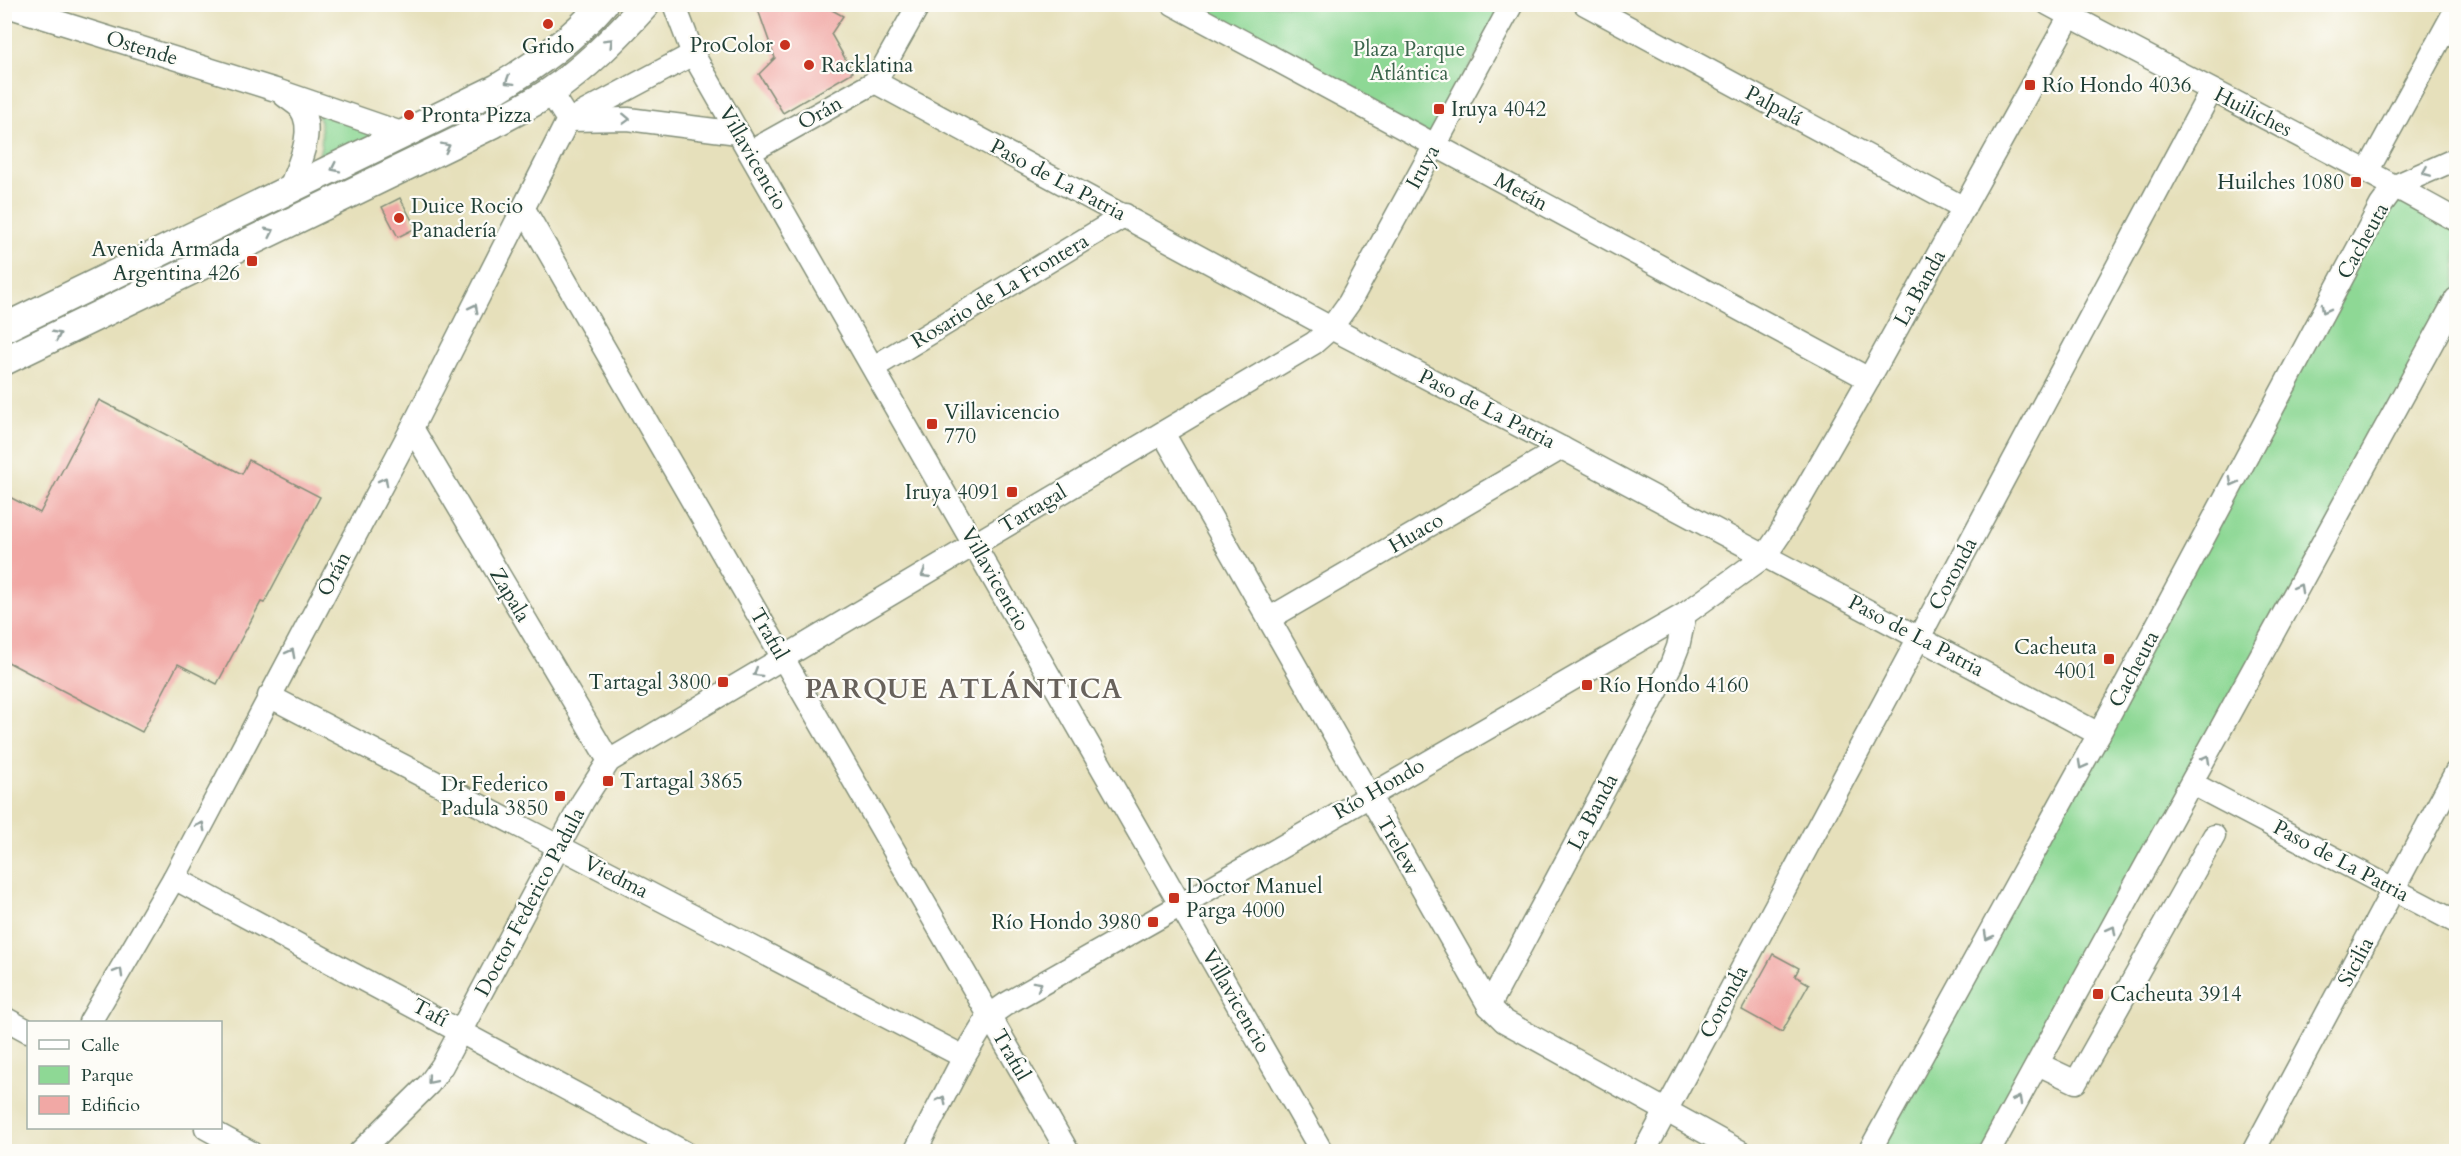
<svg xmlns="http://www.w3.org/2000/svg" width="2461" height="1156" font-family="Cardo,serif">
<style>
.green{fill:#8ed895;stroke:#568a64;stroke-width:1.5}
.building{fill:#f1a8a5}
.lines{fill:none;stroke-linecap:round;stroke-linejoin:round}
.minor-casing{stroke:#828e78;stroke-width:25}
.major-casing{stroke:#828e78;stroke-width:31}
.minor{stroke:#fff;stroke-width:22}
.major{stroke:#fff;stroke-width:28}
.oneway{stroke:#8f9e9a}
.poi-dot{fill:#c8321e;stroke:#fdfcf7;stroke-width:2}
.labels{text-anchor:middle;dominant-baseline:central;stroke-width:4.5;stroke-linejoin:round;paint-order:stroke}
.poi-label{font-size:21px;fill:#1f3d34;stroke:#fdfcf7;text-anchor:start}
.street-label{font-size:21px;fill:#1f3d34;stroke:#fdfcf7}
.park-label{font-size:21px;fill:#3b644c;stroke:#fdfcf7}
.district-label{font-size:27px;font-weight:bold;letter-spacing:1.5px;fill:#68625c;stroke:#fdfcf7}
</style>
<rect width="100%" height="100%" fill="#fdfcf7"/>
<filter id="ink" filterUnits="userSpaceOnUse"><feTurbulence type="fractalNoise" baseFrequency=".0167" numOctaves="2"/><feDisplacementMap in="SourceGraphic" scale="12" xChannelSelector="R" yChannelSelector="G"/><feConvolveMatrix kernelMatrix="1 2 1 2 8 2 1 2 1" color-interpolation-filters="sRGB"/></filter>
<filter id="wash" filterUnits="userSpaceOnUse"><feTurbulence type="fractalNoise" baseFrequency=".008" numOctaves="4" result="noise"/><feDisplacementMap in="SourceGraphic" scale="24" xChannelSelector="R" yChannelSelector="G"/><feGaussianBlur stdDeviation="1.35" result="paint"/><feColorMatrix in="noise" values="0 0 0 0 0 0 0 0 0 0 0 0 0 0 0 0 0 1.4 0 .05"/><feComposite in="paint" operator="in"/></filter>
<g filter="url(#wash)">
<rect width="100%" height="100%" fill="#e6e0bb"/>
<!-- green -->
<g class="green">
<path d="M1183,5H1505L1430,135Z"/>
<path d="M317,113L389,135L313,174C321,152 326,135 317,113Z"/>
<path d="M2395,186L2456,220V299L1989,1151L1869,1152Z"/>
</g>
<g id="blocks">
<!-- building -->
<g class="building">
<path d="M756,4H821L843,16L831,34L853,72L783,113L759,74L775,58Z"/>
<path d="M400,198L416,228L398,237L382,207Z"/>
<path d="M99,400L242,474L249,460L320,497L264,603L261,602L217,684L178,664L142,732L4,660V494L40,513Z"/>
<path d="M1773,954L1799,968L1795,976L1809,984L1782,1032L1742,1010Z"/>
</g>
</g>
</g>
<g filter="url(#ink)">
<use href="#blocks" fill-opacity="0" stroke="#828e78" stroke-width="1.5"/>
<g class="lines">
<defs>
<g id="minor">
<path d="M674,4L693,54L1322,1152"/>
<path d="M1173,4L1869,379"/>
<path d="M1585,4L1964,208"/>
<path d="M2048,4C2184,77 2322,145 2456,220"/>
<path d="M4,5L279,91L404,134"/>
<path d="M875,82L1331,328L1562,448L2099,734"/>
<path d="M285,96C290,100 297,104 300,108C317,130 297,168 289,190"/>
<path d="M575,117L693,54"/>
<path d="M568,120L628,119L738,133"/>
<path d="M750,152L875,82L919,4"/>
<path d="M2368,170L2456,9"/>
<path d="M524,209L1068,1152"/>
<path d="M874,367L1125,215"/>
<path d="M412,428L609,761"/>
<path d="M1163,433L1489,1006L1504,1021L1741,1152"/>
<path d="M1270,618L1562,448"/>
<path d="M269,696L964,1057"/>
<path d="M2193,784L2456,922"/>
<path d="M174,878L684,1152"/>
<path d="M1489,1006L1671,665L1678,647L1685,614"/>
<path d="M4,1018L28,1031"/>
<path d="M90,1022L174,878L412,428L568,120L550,92"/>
<path d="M2038,1064L2076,1082L2214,836"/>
<path d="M206,1128L250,1152"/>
<path d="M360,1152L429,1084L442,1066L583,801L609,761L1314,343L1331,328L1349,303L1512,4"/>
<path d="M915,1152L964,1057L989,1016L1006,1004L1181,905L1685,614L1765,556L1780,534L1869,379L2070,16"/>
<path d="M1644,1152L2211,91"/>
<path d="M1869,1152L2099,734L2381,205L2395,186L2456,159"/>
<path d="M1989,1152L2456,299"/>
<path d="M2253,1152L2456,772"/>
</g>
<g id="major">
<path d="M4,328L498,88C537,64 573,39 603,4"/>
<path d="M4,361L493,124C512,113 532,104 550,92C586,68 617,36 646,4"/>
</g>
</defs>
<!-- minor casing -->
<use href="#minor" class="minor-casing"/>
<!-- major casing -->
<use href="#major" class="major-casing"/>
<!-- minor -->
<use href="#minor" class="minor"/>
<!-- major -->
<use href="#major" class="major"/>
</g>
<!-- one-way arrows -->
<defs><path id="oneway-chevron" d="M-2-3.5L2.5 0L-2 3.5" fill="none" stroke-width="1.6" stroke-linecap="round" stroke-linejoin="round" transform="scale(1.5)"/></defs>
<g class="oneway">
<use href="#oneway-chevron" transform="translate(609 42) rotate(-45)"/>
<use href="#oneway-chevron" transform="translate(509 81) rotate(148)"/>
<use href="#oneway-chevron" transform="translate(626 119) rotate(2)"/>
<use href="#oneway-chevron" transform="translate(446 147) rotate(-26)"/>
<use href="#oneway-chevron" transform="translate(335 168) rotate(154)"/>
<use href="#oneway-chevron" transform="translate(2426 172) rotate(157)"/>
<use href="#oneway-chevron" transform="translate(270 232) rotate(-26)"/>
<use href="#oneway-chevron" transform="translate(474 308) rotate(-63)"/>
<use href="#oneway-chevron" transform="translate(2325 309) rotate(118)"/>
<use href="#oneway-chevron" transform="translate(57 335) rotate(-26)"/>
<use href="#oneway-chevron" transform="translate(384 481) rotate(-62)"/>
<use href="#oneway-chevron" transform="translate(2233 482) rotate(118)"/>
<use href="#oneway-chevron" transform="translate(925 574) rotate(149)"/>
<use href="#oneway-chevron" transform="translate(2299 588) rotate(-61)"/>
<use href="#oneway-chevron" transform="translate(291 653) rotate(-62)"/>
<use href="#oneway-chevron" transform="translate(757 673) rotate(149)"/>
<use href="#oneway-chevron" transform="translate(2206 759) rotate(-61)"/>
<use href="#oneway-chevron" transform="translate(2082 765) rotate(119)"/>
<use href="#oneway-chevron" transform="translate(201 826) rotate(-62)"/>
<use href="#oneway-chevron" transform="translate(2112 930) rotate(-61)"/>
<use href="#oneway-chevron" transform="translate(1988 936) rotate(119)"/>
<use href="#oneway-chevron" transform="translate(119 972) rotate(-60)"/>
<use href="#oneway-chevron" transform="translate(1038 985) rotate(-29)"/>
<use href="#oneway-chevron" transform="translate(431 1080) rotate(130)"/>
<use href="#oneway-chevron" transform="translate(942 1100) rotate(-63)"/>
<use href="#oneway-chevron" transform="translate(2018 1100) rotate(-61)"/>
</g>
</g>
<!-- markers -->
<g class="poi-dot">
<circle cx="548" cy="24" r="6"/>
<circle cx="785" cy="45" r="6"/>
<circle cx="809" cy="65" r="6"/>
<rect x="2024" y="79" width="12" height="12" rx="3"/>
<rect x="1433" y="103" width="12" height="12" rx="3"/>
<circle cx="409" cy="115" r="6"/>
<rect x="2350" y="176" width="12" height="12" rx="3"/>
<circle cx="399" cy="218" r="6"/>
<rect x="246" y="255" width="12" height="12" rx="3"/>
<rect x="926" y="418" width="12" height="12" rx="3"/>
<rect x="1006" y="486" width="12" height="12" rx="3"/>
<rect x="2103" y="653" width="12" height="12" rx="3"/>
<rect x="717" y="676" width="12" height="12" rx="3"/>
<rect x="1581" y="679" width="12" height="12" rx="3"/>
<rect x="602" y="775" width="12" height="12" rx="3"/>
<rect x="554" y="790" width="12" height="12" rx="3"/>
<rect x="1168" y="892" width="12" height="12" rx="3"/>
<rect x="1147" y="916" width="12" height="12" rx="3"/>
<rect x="2092" y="988" width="12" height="12" rx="3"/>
</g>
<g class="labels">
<!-- poi labels -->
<g class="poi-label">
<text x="773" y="45" text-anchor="end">ProColor</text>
<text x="548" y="46" text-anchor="middle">Grido</text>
<text x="821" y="65">Racklatina</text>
<text x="2042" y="85">Río Hondo 4036</text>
<text x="1451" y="109">Iruya 4042</text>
<text x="421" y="115">Pronta Pizza</text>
<text x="2344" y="182" text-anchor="end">Huilches 1080</text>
<text x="411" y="206">Duice Rocio<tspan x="411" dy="24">Panadería</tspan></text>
<text x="240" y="249" text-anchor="end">Avenida Armada<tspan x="240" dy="24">Argentina 426</tspan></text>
<text x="944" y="412">Villavicencio<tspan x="944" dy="24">770</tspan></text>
<text x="1000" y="492" text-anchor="end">Iruya 4091</text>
<text x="2097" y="647" text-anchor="end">Cacheuta<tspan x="2097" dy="24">4001</tspan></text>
<text x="711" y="682" text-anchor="end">Tartagal 3800</text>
<text x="1599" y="685">Río Hondo 4160</text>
<text x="620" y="781">Tartagal 3865</text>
<text x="548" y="784" text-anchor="end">Dr Federico<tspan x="548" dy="24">Padula 3850</tspan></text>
<text x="1186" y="886">Doctor Manuel<tspan x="1186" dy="24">Parga 4000</tspan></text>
<text x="1141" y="922" text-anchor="end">Río Hondo 3980</text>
<text x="2110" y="994">Cacheuta 3914</text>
</g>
<!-- street labels -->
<g class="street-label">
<text transform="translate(142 48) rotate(17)">Ostende</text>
<text transform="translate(1774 106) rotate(28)">Palpalá</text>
<text transform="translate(2253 112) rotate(27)">Huiliches</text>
<text transform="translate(820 113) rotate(-29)">Orán</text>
<text transform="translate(753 158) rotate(60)">Villavicencio</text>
<text transform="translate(1423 167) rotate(-61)">Iruya</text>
<text transform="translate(1058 180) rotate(28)">Paso de La Patria</text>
<text transform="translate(1521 192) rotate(28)">Metán</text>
<text transform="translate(2363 241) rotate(-61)">Cacheuta</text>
<text transform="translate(1920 288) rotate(-61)">La Banda</text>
<text transform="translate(1000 291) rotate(-31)">Rosario de La Frontera</text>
<text transform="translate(1487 409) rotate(27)">Paso de La Patria</text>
<text transform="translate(1033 509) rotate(-31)">Tartagal</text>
<text transform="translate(1416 533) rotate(-30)">Huaco</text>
<text transform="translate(334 574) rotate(-62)">Orán</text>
<text transform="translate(1953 574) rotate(-62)">Coronda</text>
<text transform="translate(995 579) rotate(60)">Villavicencio</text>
<text transform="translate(510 595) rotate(59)">Zapala</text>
<text transform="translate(769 634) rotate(60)">Traful</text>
<text transform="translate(1916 636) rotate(28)">Paso de La Patria</text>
<text transform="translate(2134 669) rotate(-62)">Cacheuta</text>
<text transform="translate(1379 789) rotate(-30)">Río Hondo</text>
<text transform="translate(1593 812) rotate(-62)">La Banda</text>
<text transform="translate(1398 846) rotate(60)">Trelew</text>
<text transform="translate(2341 861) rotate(28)">Paso de La Patria</text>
<text transform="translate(616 877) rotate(27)">Viedma</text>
<text transform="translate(530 902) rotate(-62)">Doctor Federico Padula</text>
<text transform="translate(2356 962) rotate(-62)">Sicilia</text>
<text transform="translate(1236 1001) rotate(60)">Villavicencio</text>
<text transform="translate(1724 1002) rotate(-62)">Coronda</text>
<text transform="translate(430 1013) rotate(28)">Tafí</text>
<text transform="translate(1011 1055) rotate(60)">Traful</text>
</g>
<!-- park labels -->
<g class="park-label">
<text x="1409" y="49">Plaza Parque<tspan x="1409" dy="24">Atlántica</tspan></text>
</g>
<!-- district labels -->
<g class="district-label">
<text x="964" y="689">PARQUE ATLÁNTICA</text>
</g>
</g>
<!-- margin -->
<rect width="2461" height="1156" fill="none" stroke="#fdfcf7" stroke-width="24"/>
<!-- legend -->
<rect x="27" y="1021" width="195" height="108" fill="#fdfcf7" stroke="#a4b0a9" stroke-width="1.5"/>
<rect x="39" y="1040" width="30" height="9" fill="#ffffff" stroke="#a4b0a9" stroke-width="1.5"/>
<text x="81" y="1051" font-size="18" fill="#1f3d34">Calle</text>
<rect x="39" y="1066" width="30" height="18" fill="#8ed895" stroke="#a4b0a9" stroke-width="1.5"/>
<text x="81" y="1081" font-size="18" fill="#1f3d34">Parque</text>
<rect x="39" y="1096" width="30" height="18" fill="#f1a8a5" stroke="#a4b0a9" stroke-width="1.5"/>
<text x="81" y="1111" font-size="18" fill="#1f3d34">Edificio</text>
</svg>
